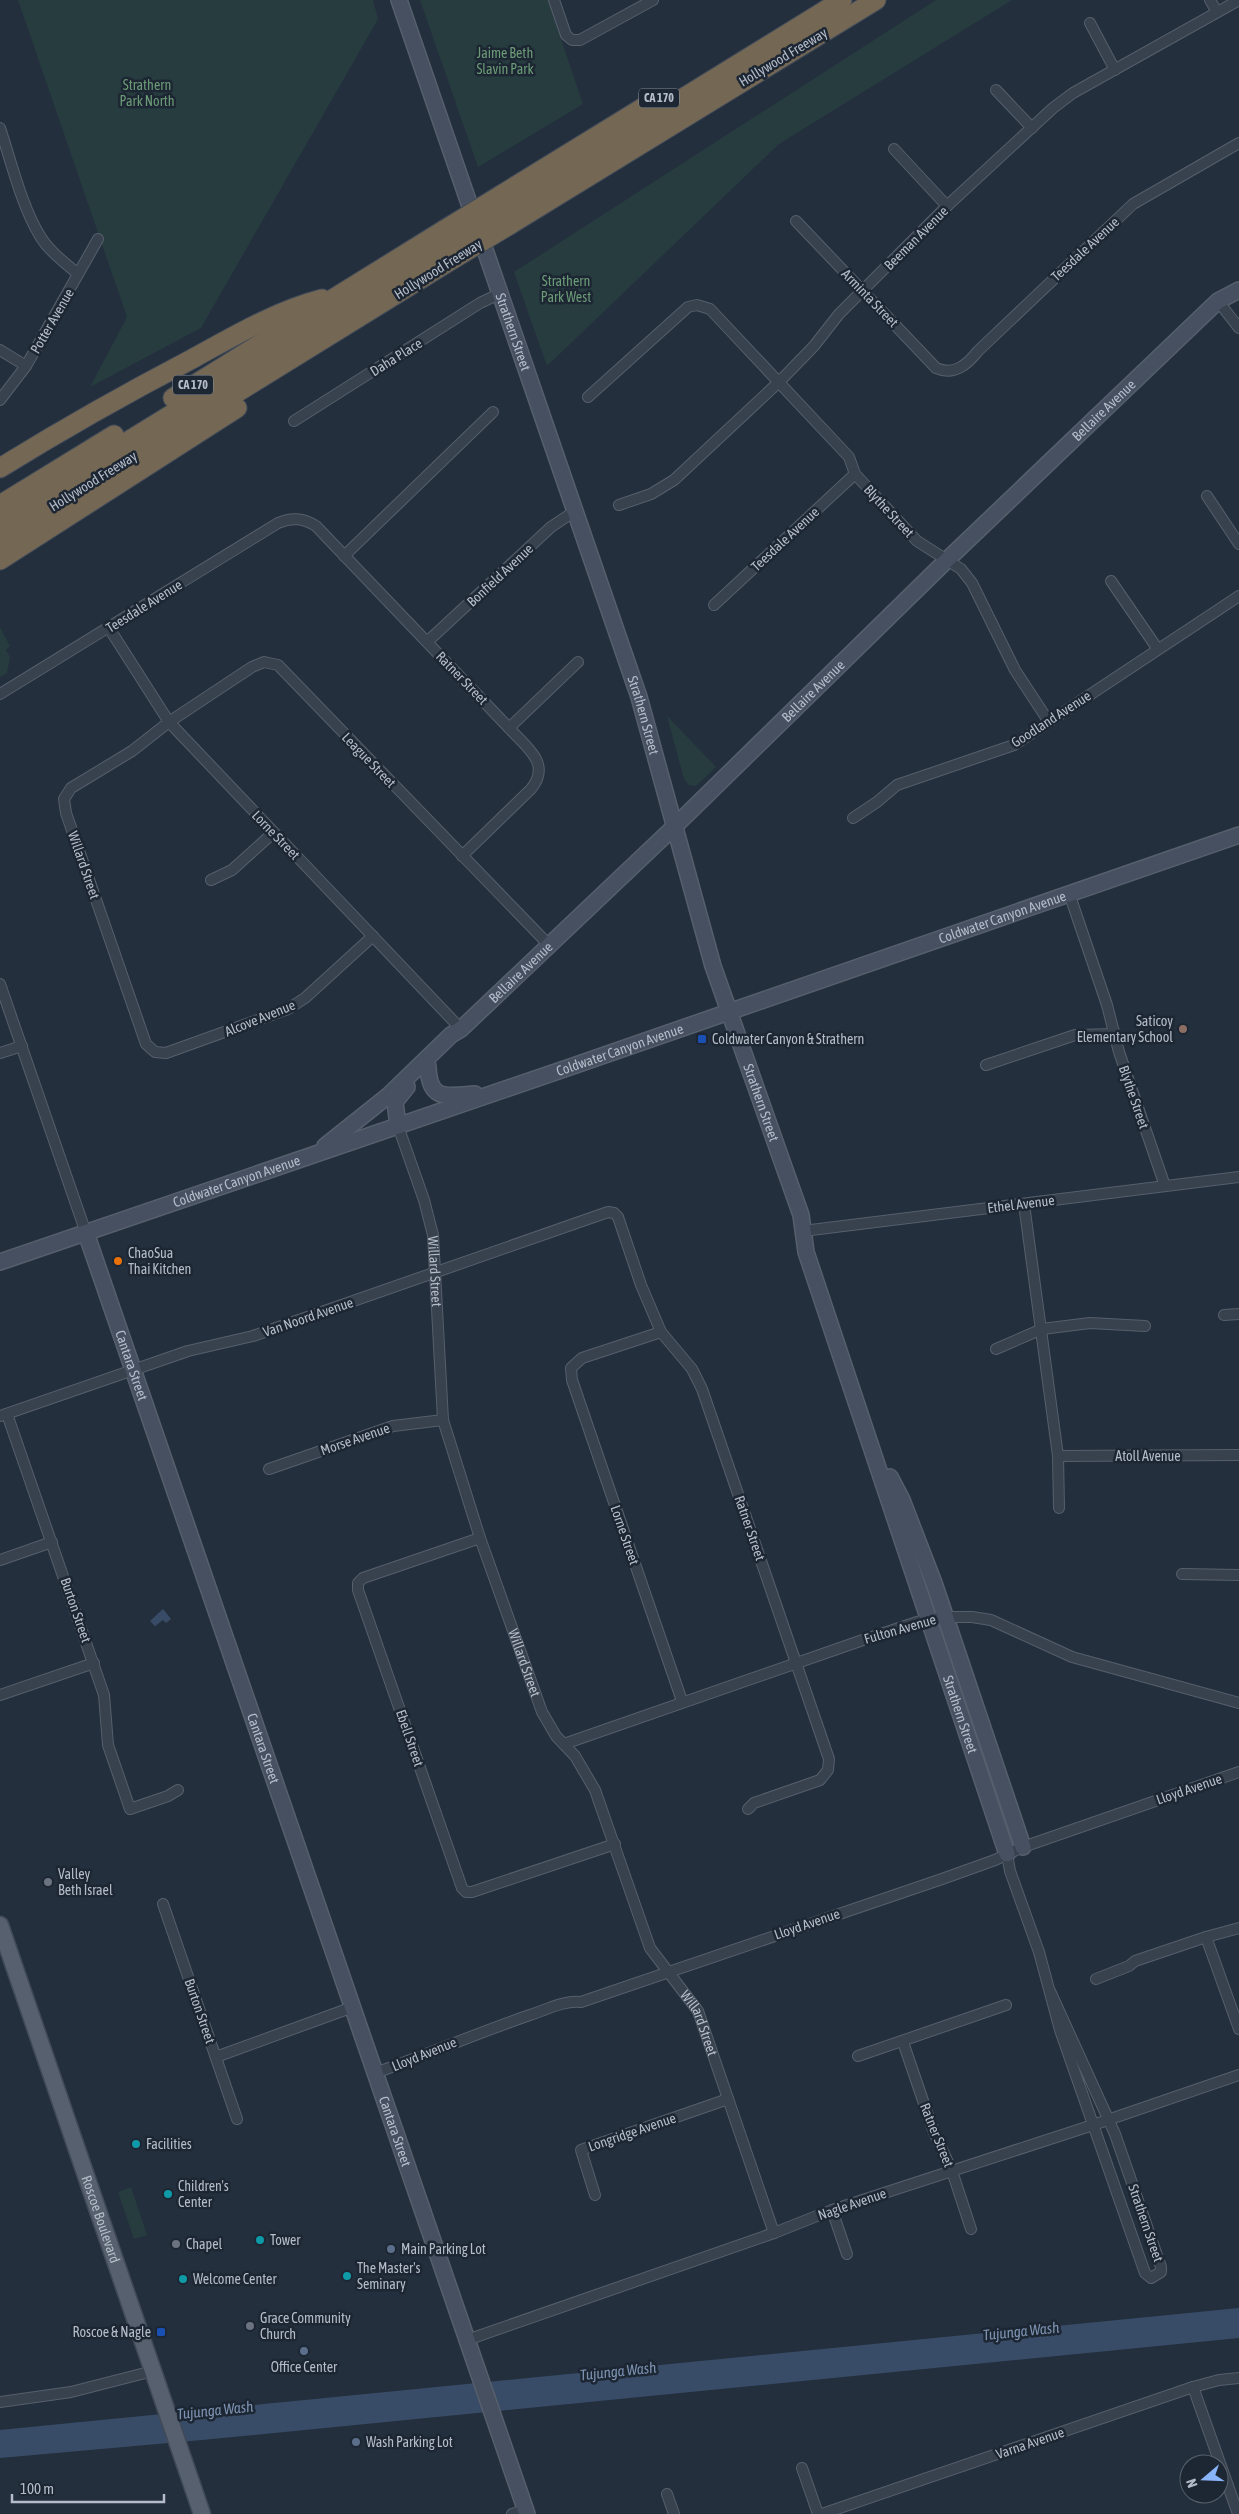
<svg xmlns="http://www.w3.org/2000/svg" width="1239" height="2514" font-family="'Asap Condensed',sans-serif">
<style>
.green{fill:#263c3f}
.water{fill:#394c67}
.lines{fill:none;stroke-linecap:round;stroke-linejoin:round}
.street-casing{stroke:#565f6c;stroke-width:12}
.secondary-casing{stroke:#565f6c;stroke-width:18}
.primary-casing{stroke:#414a57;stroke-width:19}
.highway-casing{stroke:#434c59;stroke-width:21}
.street{stroke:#38414e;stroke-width:10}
.secondary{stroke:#465061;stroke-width:15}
.primary{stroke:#56606e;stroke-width:16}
.highway{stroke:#746855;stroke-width:19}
.highway-bridge-casing{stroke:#434c59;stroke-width:21;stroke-linecap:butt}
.highway-bridge{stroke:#746855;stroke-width:19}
.education-dot{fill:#8d6e63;stroke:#1d2633;stroke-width:2}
.transit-dot{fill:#1a4fb4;stroke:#1d2633;stroke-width:2}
.food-dot{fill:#e8710a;stroke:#1d2633;stroke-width:2}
.worship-dot{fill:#6b7280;stroke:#1d2633;stroke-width:2}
.culture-dot{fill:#0f9aa8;stroke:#1d2633;stroke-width:2}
.service-dot{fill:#5c6f8a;stroke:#1d2633;stroke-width:2}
.labels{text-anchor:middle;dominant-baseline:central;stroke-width:5;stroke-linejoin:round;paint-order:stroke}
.shield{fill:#1d2633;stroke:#878f9c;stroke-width:1}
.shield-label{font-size:12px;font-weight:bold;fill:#b4bcc9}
.park-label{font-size:14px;fill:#6b9a76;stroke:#1d2633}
.street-label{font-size:14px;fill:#b4bcc9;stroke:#1d2633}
.poi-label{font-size:14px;fill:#b4bcc9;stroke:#1d2633;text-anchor:start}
.water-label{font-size:15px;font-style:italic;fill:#7c92b1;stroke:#1d2633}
</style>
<rect width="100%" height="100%" fill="#242f3e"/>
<!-- green -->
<g class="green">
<path d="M18,0H373L378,19L201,328L90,387L127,317Z"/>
<path d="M420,0H548L583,104L478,167Z"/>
<path d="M936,0H1012L779,144L547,366L514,272Z"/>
<path d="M0,627L10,646L6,650L10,657L7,673L0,677Z"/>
<path d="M667,716L716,767L696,786L689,785L684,779Z"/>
<path d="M131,2187L147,2235L134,2239L118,2192Z"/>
</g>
<!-- water -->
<g class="water">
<path d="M163,1609L171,1619L166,1623L163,1620L155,1626L150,1621Z"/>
<path d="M1239,2308V2338L202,2440L0,2458V2430Z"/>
</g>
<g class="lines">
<defs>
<g id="street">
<path d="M554,0L566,35L572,40H580L653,0"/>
<path d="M1210,0L1217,12"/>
<path d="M1090,23L1115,70"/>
<path d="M996,90L1032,128"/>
<path d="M0,128C11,161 22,207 40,236C49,251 65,263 78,274"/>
<path d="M894,149L947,206"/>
<path d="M796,221L936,368C954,376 967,365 978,351L1133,204L1239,143"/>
<path d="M1218,301L1239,328"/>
<path d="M0,350L26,366"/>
<path d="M588,397L688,307L697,305L710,309L849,457L855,474L917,541L961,569L972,583L1015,670L1049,722"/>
<path d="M0,400L26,366L98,239"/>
<path d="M294,421L480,303L499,294"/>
<path d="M1207,496L1239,544"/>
<path d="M619,505L651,494L674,480L780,381L814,346L839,314L947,206L1053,108L1073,93L1239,0"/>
<path d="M344,556L493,412"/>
<path d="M1111,581L1157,648"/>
<path d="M714,605L855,474"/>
<path d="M109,628L169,722L461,1029"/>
<path d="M427,642L551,527L575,511"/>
<path d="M0,694L278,523C292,517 303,518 316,526L509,728C526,747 552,763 531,789L462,856"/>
<path d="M509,728L578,662"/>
<path d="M853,818L877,802L897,785L1014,745L1239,596"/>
<path d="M211,880L232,870L273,833"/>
<path d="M1069,893L1107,1005L1119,1052L1165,1186"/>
<path d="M373,936L305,998L288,1009L166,1053L155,1052L146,1044L66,813L64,799L71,788L132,751L169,722L252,667L264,662L278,665L549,945"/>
<path d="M0,984L86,1233"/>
<path d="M0,1053L22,1046"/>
<path d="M986,1065L1075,1035L1115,1034"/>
<path id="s1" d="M398,1126L424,1200L433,1235L443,1420L480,1538L542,1712L556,1736L575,1756L595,1790L650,1948L698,2011L774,2233"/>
<path d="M1024,1204L1058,1456L1059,1508"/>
<path d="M803,1231L1239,1177"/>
<path d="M1224,1315L1239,1314"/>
<path d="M661,1332L582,1358L571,1368L572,1380L682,1701"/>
<path d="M996,1349L1042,1329L1090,1323L1145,1326"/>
<path d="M7,1414L104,1695L108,1745L130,1809L168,1796L178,1790"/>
<path d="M0,1416L188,1351L253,1336L608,1212L614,1213L618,1217L641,1285L661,1332L692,1369L702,1389L829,1759L828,1770L820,1780L754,1803L748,1809"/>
<path d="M1058,1456L1239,1455"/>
<path d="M269,1469L393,1426L443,1420"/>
<path d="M480,1538L363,1578L358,1583V1590L462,1888L466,1892H472L615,1844"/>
<path d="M0,1560L52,1542"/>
<path d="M1182,1574L1239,1575"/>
<path d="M0,1695L94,1663"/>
<path d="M564,1744L860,1641L917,1622L945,1617H972L991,1620L1072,1657L1239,1703"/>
<path d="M1007,1854L1010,1871L1039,1952L1060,2030L1145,2273L1151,2278L1161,2272V2267L1115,2134L1050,1991"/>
<path d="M163,1904L237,2119"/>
<path d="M1206,1937L1239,2029"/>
<path d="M1096,1979L1129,1966L1135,1961L1206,1937L1239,1928"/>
<path d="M903,2042L933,2130L952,2171L971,2229"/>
<path d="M858,2056L1006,2005"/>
<path d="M216,2057L353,2007"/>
<path d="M375,2073C427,2055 477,2033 530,2015C546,2010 564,2000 581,2002L942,1879L995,1860L1023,1847L1239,1772"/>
<path d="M595,2195L581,2150L728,2099"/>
<path d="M832,2210L847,2254"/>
<path d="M467,2340L774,2233L832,2210L1093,2125L1239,2075"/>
<path d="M1193,2387L1238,2514"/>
<path d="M0,2402L71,2392L153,2371"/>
<path d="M802,2468L818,2514"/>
<path d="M667,2494L674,2514"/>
<path d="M512,2514L525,2510"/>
<path d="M822,2514L1193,2387L1219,2380L1239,2378"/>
</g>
<g id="secondary">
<path id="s2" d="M399,0L639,697L713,966L801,1215L806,1252L1007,1854"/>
<path d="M428,1066C429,1102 447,1096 475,1094"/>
<path d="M398,1126L395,1102L407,1087"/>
<path id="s3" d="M325,1146L389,1095L451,1035L461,1029L675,826L948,559L1218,301L1239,290"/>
<path id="s4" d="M86,1233L527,2514"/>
<path id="s5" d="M0,1262L573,1066L1239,835"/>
<path d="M890,1477L902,1500L934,1583L1023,1847"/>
</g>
<g id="primary">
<path id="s6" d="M0,1925L202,2514"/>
</g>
<g id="highway">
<path d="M501,195L644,107"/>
<path d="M505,208L842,0"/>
<path d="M511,224L876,0"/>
<path d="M173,398L444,230"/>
<path d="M0,468C63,429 127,393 192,359C234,336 276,311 322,299"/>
<path d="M0,505L114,435"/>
<path d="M0,520L448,244"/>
<path d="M0,539L453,259"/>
<path d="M0,560L237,408"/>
</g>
</defs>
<!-- street casing -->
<use href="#street" class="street-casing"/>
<!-- secondary casing -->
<use href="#secondary" class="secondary-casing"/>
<!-- primary casing -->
<use href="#primary" class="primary-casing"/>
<!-- highway casing -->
<use href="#highway" class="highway-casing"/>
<!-- street -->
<use href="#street" class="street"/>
<!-- secondary -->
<use href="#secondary" class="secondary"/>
<!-- primary -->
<use href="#primary" class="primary"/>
<!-- highway -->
<use href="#highway" class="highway"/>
<defs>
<g id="highway-bridge">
<path d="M444,230L501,195"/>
<path d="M448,244L505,208"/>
<path d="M453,259L511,224"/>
</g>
</defs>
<!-- highway-bridge casing -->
<use href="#highway-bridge" class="highway-bridge-casing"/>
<!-- highway-bridge -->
<use href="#highway-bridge" class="highway-bridge"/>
</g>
<!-- markers -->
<circle class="education-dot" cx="1183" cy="1029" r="5"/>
<g class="transit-dot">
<rect x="697" y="1034" width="10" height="10" rx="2.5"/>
<rect x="156" y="2327" width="10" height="10" rx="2.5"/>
</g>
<circle class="food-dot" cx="118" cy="1261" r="5"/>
<g class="worship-dot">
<circle cx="48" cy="1882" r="5"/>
<circle cx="176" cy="2244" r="5"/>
<circle cx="250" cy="2326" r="5"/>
</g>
<g class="culture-dot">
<circle cx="136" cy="2144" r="5"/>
<circle cx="168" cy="2194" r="5"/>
<circle cx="260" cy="2240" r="5"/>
<circle cx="347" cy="2276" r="5"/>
<circle cx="183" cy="2279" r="5"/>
</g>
<g class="service-dot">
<circle cx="391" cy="2249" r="5"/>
<circle cx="304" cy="2351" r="5"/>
<circle cx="356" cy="2442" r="5"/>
</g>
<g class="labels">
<!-- shield labels -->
<g class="shield">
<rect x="639" y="88.5" width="40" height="19" rx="4"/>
<rect x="173" y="375.5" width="40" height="19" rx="4"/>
</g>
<g class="shield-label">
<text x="659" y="98">CA 170</text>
<text x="193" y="385">CA 170</text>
</g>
<!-- park labels -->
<g class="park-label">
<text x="505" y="53">Jaime Beth<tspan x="505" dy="16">Slavin Park</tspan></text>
<text x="147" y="85">Strathern<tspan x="147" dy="16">Park North</tspan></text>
<text x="566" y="281">Strathern<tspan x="566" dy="16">Park West</tspan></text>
</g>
<!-- street labels -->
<g class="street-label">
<text transform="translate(783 57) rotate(-31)">Hollywood Freeway</text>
<text transform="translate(916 238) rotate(-45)">Beeman Avenue</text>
<text transform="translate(1085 249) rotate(-43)">Teesdale Avenue</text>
<text transform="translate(438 269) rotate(-32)">Hollywood Freeway</text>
<text transform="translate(870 298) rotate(46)">Arminta Street</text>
<text transform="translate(52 321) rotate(-60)">Potter Avenue</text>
<text stroke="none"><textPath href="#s2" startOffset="351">Strathern Street</textPath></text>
<text transform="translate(396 357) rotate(-32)">Daha Place</text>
<text stroke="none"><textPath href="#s3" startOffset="1072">Bellaire Avenue</textPath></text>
<text transform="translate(93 481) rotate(-32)">Hollywood Freeway</text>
<text transform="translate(889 511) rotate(47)">Blythe Street</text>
<text transform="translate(785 539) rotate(-43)">Teesdale Avenue</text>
<text transform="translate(500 575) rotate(-43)">Bonfield Avenue</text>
<text transform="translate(144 606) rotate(-32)">Teesdale Avenue</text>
<text transform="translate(462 678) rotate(46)">Ratner Street</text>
<text stroke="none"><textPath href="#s3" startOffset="668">Bellaire Avenue</textPath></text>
<text stroke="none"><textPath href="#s2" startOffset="756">Strathern Street</textPath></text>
<text transform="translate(1051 719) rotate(-33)">Goodland Avenue</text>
<text transform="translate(369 760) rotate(46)">League Street</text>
<text transform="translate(276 835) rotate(46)">Lorne Street</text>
<text transform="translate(84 865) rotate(71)">Willard Street</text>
<text stroke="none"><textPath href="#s5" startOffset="1060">Coldwater Canyon Avenue</textPath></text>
<text stroke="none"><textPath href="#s3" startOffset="262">Bellaire Avenue</textPath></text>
<text transform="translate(260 1018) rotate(-22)">Alcove Avenue</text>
<text stroke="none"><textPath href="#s5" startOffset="655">Coldwater Canyon Avenue</textPath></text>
<text transform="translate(1134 1097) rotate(71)">Blythe Street</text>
<text stroke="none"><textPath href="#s2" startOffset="1161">Strathern Street</textPath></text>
<text stroke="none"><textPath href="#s5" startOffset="250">Coldwater Canyon Avenue</textPath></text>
<text transform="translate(1021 1204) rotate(-7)">Ethel Avenue</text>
<text stroke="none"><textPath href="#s1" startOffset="151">Willard Street</textPath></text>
<text transform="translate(308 1317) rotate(-19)">Van Noord Avenue</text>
<text stroke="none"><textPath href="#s4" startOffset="140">Cantara Street</textPath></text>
<text transform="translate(355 1439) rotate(-19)">Morse Avenue</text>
<text x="1148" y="1456">Atoll Avenue</text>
<text transform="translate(750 1528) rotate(71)">Ratner Street</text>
<text transform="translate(625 1535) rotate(71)">Lorne Street</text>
<text transform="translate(76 1610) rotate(71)">Burton Street</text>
<text transform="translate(900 1629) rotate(-16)">Fulton Avenue</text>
<text stroke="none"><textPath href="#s1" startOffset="556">Willard Street</textPath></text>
<text stroke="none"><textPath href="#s2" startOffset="1805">Strathern Street</textPath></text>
<text transform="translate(410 1738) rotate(71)">Ebell Street</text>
<text stroke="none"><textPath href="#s4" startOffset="545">Cantara Street</textPath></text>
<text transform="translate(1189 1789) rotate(-19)">Lloyd Avenue</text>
<text transform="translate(807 1924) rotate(-19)">Lloyd Avenue</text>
<text transform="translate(200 2011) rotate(71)">Burton Street</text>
<text stroke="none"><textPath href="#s1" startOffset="961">Willard Street</textPath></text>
<text transform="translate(424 2054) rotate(-22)">Lloyd Avenue</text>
<text stroke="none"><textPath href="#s4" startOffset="950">Cantara Street</textPath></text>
<text transform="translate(632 2132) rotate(-19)">Longridge Avenue</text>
<text transform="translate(937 2135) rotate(68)">Ratner Street</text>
<text transform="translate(852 2204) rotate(-19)">Nagle Avenue</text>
<text stroke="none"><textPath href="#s6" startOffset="311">Roscoe Boulevard</textPath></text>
<text transform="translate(1146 2223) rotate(71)">Strathern Street</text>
<text transform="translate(1030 2443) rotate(-19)">Varna Avenue</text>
</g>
<!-- poi labels -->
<g class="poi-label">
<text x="1173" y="1021" text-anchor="end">Saticoy<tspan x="1173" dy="16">Elementary School</tspan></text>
<text x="712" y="1039">Coldwater Canyon &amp; Strathern</text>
<text x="128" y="1253">ChaoSua<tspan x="128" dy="16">Thai Kitchen</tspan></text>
<text x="58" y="1874">Valley<tspan x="58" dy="16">Beth Israel</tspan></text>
<text x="146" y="2144">Facilities</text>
<text x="178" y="2186">Children's<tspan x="178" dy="16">Center</tspan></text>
<text x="270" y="2240">Tower</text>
<text x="186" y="2244">Chapel</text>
<text x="401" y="2249">Main Parking Lot</text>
<text x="357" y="2268">The Master's<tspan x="357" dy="16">Seminary</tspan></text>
<text x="193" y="2279">Welcome Center</text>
<text x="260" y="2318">Grace Community<tspan x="260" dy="16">Church</tspan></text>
<text x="151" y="2332" text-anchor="end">Roscoe &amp; Nagle</text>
<text x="304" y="2367" text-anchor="middle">Office Center</text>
<text x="366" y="2442">Wash Parking Lot</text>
</g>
<!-- water labels -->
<g class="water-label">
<text transform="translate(1021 2331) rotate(-6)">Tujunga Wash</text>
<text transform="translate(618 2371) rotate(-6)">Tujunga Wash</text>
<text transform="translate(215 2410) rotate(-6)">Tujunga Wash</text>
</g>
</g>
<!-- north arrow -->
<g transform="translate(1204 2479) rotate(251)"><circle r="24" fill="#1d2633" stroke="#59626f"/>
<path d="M0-4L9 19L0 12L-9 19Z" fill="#8ab4f8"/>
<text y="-8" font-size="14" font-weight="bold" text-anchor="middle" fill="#b4bcc9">N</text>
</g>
<!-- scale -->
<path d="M12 2494v8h152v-8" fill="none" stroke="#b4bcc9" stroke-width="2.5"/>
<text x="20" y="2494" font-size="15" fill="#b4bcc9" stroke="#1d2633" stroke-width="4" paint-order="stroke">100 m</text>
</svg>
